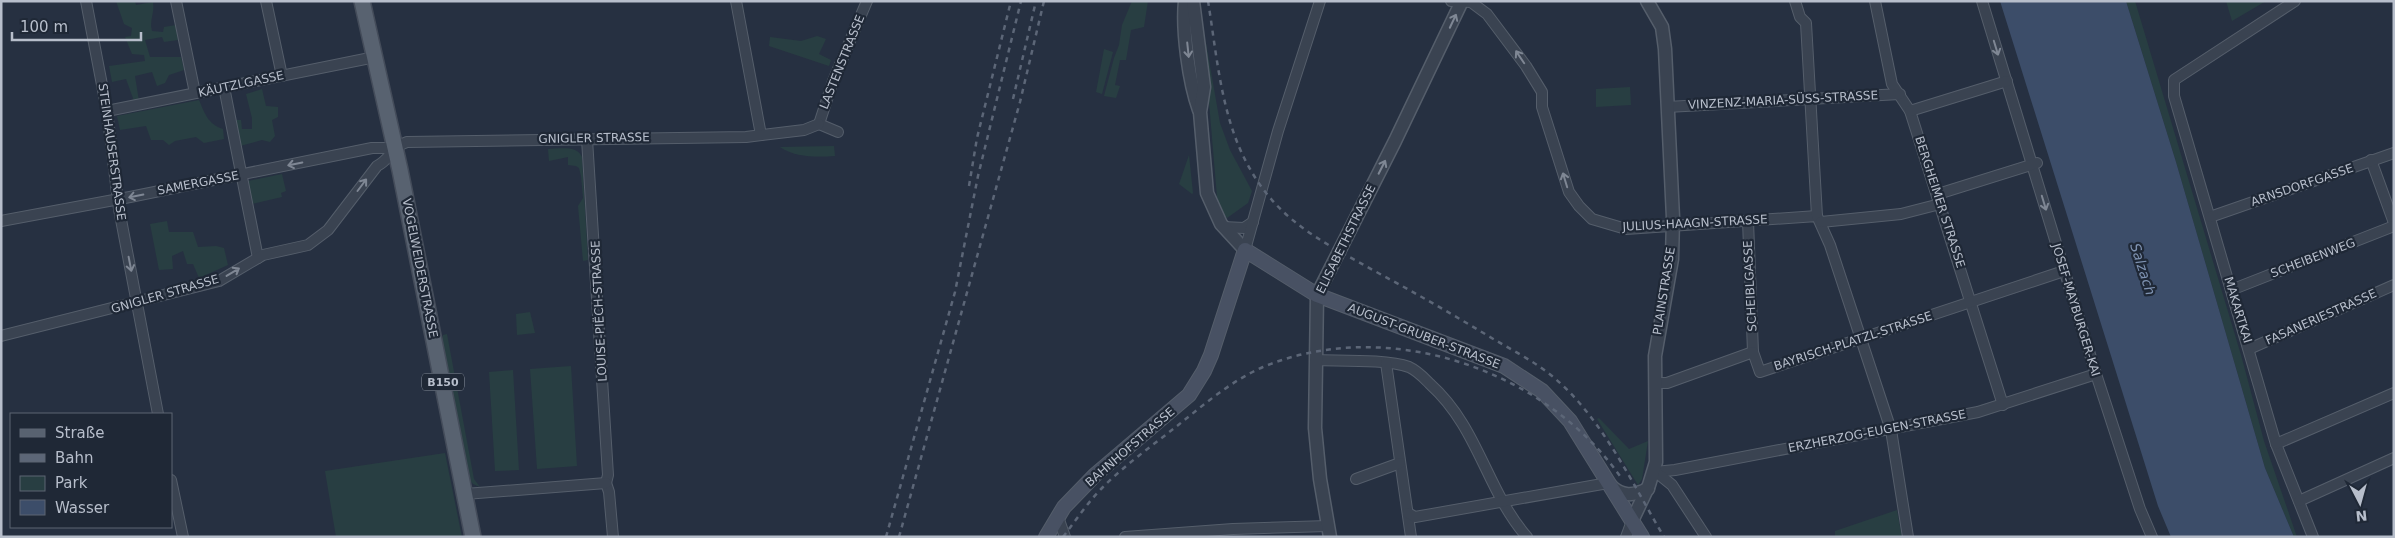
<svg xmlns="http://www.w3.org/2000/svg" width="2395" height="538" font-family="'DejaVu Sans',sans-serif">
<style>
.green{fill:#283e42}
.water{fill:#3c4d69}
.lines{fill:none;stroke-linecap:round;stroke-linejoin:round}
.minor-casing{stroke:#555e6b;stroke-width:12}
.tertiary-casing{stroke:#555e6b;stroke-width:15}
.secondary-casing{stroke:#555e6b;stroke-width:16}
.primary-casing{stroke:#444c5a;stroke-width:18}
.minor{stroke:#3a4351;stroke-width:10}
.tertiary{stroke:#3a4351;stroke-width:12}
.secondary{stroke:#485163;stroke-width:14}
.primary{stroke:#586270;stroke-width:15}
.rail{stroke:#5c6677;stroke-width:2.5;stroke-dasharray:5 5;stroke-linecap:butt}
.oneway{stroke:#7f8794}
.labels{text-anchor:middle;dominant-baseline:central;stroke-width:4.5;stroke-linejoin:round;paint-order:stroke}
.shield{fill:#1f2836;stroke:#89919e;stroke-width:1}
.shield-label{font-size:11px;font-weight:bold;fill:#b7becb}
.street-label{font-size:12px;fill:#b7becb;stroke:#1f2836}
.water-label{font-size:14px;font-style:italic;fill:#7f93b2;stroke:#1f2836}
</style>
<rect width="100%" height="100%" fill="#263041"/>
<!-- green -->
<g class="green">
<path d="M116,1H135L136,5L153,2C155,13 149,20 152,31L163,32L164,27L176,25L178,40L164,42L162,37L145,40L150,57H181L184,70L169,75L165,83L157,86L152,72L135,76L139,101H134L126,79L112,82L109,66L145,61L144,55L132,54L125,37L131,36L132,28L124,24Z"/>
<path d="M1132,1H1148L1144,27L1131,30L1126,60H1120L1115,85L1120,86L1116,98L1104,96L1114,58L1119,45L1122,25Z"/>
<path d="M2126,1H2135L2241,355L2264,441L2297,537H2294L2265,468L2176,162Z"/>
<path d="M2226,1H2266L2232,21Z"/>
<path d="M817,36L826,39L819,54L831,60L829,66L769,46L770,37L801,41Z"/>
<path d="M1204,43H1206L1220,123L1230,150L1252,191L1248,203L1227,218L1220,209L1217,197Z"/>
<path d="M1104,49L1113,52L1102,94L1096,92Z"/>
<path d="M1630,87L1631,105L1596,107V89Z"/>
<path d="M262,89L266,106L278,107V117L272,120L275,136L270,142L262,140L240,146L235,120H241L242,129H252V118L246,94Z"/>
<path d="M199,100C205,114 208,124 223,129L224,139L204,143L196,137L175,141L169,145L163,140H151L146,126L120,130L117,116Z"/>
<path d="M834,146L835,156C817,157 796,158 780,147Z"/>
<path d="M548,149C559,149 577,145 582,157L588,260L583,261L578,206L583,198L581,176L579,168L576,166L568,165V157L549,161Z"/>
<path d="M1189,155L1193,193L1192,194L1179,184Z"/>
<path d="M282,174L286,191L281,193L282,197L252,204L248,181Z"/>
<path d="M167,221L169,232H193L198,247L216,246L224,248L228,265L199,278L193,264H187L183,251L172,256L173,269L159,270L150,224Z"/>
<path d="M530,312L535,333L517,335L516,314Z"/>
<path d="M447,334L474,479L480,487L473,484L469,479L442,339L443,335Z"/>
<path d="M571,366L577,466L537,469L530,369Z"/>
<path d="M513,370L519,470L495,471L489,372Z"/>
<path d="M1599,418L1629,449L1648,441L1642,479L1638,485L1597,419Z"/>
<path d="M445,453L462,537H336L325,471Z"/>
<path d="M1897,510L1902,537H1835V531Z"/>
</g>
<!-- water -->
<path class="water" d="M2000,1H2126L2176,162L2265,468L2294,537H2171L2158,506Z"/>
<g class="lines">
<defs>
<g id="minor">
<path d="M86,1L107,111L119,209L158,414"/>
<path d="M176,1L195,93"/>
<path d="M266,1L282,76"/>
<path d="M736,1L761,135"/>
<path d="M1451,1L1471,2L1487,14L1526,66L1542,92V107L1569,192L1579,206L1592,219L1626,229L1817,216L1830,245L1891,430L1908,537"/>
<path d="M1795,1L1800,17L1806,23L1817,216"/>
<path d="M1875,1L1892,84L1910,111L2003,405"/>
<path d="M1982,1L2096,374L2140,509L2152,537"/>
<path d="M2295,1L2174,80V96L2276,444L2313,537"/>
<path d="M224,87L258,258"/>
<path d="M1667,107L1900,94"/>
<path d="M107,111L375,57"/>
<path d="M1910,111L2007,81"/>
<path d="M819,124L833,81L867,1"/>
<path d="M819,124L838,132"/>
<path d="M587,139L608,475L606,483"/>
<path d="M2371,160L2394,223"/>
<path d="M1938,194L2037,163"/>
<path d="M2210,217L2394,153"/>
<path d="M1,221L130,197L372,148H394"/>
<path d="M1748,221L1753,352"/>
<path d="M1821,222L1901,214L1940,204"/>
<path d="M1223,227L1244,228L1253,222"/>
<path d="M1245,250L1278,131L1320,1"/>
<path d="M2231,290L2394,226"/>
<path d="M1,336L219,281L263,255L308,245L328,230L377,166C391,159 391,147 407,142L746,137L804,130L819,124"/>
<path d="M2249,349L2394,285"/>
<path d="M1315,360C1340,361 1387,359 1409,367C1418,371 1424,378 1430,384C1479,428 1486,490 1527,537"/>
<path d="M1386,363L1411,537"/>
<path d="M1655,383H1667L1753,352L1760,372L2064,271"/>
<path d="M2276,444L2394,393"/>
<path d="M1655,472L1675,470L1978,412L2096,374"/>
<path d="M1656,472L1672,485L1706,537"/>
<path d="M1356,479L1400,463"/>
<path d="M171,480L183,537"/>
<path d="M606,483L609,492L613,537"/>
<path d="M465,494L606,483"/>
<path d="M2299,501L2394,458"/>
<path d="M1408,513L1415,517L1608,483"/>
<path d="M1058,517L1065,537"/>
<path d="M1125,537L1233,529L1328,526"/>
<path d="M1626,537L1632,521"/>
</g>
<g id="tertiary">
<path d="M1185,1C1182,31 1189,82 1199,110"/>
<path d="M1193,1L1204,87L1200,112L1207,193L1221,224L1245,250"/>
<path d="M1610,485C1622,497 1633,496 1648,489"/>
<path d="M1632,521L1649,485L1656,462L1655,356L1672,259L1673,218L1665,49L1662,27L1647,1"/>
<path d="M1330,537L1320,479L1315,428L1317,295L1395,141L1462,1"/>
</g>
<path id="secondary" d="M1046,537L1064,507L1095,475L1189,395L1204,371L1211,355L1245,250L1317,295L1504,366L1542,391L1570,421L1642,537"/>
<path id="primary" d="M362,1L400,170L473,537"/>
</defs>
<!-- minor casing -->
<use href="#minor" class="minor-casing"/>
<!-- tertiary casing -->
<use href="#tertiary" class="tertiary-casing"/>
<!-- secondary casing -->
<use href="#secondary" class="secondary-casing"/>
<!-- primary casing -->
<use href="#primary" class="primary-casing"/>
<!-- minor -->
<use href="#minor" class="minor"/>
<!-- tertiary -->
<use href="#tertiary" class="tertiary"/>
<!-- secondary -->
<use href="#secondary" class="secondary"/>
<!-- primary -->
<use href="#primary" class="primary"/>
<!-- rail -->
<g class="rail">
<path d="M1208,1C1216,50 1220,103 1240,149C1271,219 1318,239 1380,274C1419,295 1457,317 1495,340C1514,351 1535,362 1552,376C1601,416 1632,483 1664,537"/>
<path d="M1013,99L1036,1"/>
<path d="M969,186L977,138L1011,1"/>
<path d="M886,537L955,292L978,176L1021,1"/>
<path d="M899,537L1020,102L1044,1"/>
<path d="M1063,537C1076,520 1088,502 1103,487C1127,463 1156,443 1182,422C1207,402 1233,380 1263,367C1388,315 1547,370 1622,479"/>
</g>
</g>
<!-- one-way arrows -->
<defs><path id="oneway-shaft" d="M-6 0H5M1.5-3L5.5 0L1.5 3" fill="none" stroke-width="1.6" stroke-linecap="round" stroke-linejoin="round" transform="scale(1.25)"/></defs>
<g class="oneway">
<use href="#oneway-shaft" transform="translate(1453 21) rotate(-65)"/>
<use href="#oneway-shaft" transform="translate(1996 48) rotate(73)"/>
<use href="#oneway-shaft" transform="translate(1188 50) rotate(84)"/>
<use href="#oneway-shaft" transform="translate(1520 57) rotate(-124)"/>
<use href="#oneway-shaft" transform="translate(295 164) rotate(168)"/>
<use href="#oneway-shaft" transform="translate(1382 167) rotate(-63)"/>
<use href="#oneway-shaft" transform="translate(1565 180) rotate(-107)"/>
<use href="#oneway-shaft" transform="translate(362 185) rotate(-53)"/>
<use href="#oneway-shaft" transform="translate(136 196) rotate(169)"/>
<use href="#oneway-shaft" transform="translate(2044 203) rotate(73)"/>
<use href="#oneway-shaft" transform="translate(130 264) rotate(79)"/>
<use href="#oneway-shaft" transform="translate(233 272) rotate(-31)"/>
</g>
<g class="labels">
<!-- shield labels -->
<rect class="shield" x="422" y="373.5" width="42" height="17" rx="4"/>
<g class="shield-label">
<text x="443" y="382">B150</text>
</g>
<!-- street labels -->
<g class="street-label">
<text transform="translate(842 62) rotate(-68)">LASTENSTRASSE</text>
<text transform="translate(241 84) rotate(-12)">KÄUTZLGASSE</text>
<text transform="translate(1783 100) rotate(-3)">VINZENZ-MARIA-SÜSS-STRASSE</text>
<text transform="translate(594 138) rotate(-1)">GNIGLER STRASSE</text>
<text transform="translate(112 152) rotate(82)">STEINHAUSERSTRASSE</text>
<text transform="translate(198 183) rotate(-11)">SAMERGASSE</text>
<text transform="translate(2302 185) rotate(-19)">ARNSDORFGASSE</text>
<text transform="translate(1940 202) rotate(72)">BERGHEIMER STRASSE</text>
<text transform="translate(1695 223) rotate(-3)">JULIUS-HAAGN-STRASSE</text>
<text transform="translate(1346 239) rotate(-64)">ELISABETHSTRASSE</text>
<text transform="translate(2313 258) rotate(-21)">SCHEIBENWEG</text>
<text transform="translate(420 268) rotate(79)">VOGELWEIDERSTRASSE</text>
<text transform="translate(1750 286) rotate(-93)">SCHEIBLGASSE</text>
<text transform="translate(1664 291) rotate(-81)">PLAINSTRASSE</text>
<text transform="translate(165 294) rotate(-16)">GNIGLER STRASSE</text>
<text transform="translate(2076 310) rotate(73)">JOSEF-MAYBURGER-KAI</text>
<text transform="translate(2238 310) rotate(73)">MAKARTKAI</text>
<text transform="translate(599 311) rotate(-93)">LOUISE-PIËCH-STRASSE</text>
<text transform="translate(2321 317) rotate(-24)">FASANERIESTRASSE</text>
<text transform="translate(1424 336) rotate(21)">AUGUST-GRUBER-STRASSE</text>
<text transform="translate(1853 341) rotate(-18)">BAYRISCH-PLATZL-STRASSE</text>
<text transform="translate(1877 431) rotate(-11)">ERZHERZOG-EUGEN-STRASSE</text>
<text transform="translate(1130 447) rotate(-41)">BAHNHOFSTRASSE</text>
</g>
<!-- water labels -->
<g class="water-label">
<text transform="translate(2143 269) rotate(72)">Salzach</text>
</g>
</g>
<!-- border -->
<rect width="2395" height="538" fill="none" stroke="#b7becb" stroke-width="5"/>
<!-- legend -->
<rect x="10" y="413" width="162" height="115" fill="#1f2836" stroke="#5c6472"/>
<rect x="20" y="429" width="25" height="8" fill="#586270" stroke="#5c6472"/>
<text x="55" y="438" font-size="15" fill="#b7becb">Straße</text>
<rect x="20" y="454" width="25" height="8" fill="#5c6677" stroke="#5c6472"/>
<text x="55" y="463" font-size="15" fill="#b7becb">Bahn</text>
<rect x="20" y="476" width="25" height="15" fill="#283e42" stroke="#5c6472"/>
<text x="55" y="488" font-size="15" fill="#b7becb">Park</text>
<rect x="20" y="500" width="25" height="15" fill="#3c4d69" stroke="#5c6472"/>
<text x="55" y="513" font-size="15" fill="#b7becb">Wasser</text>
<!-- north arrow -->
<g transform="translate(2360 503) rotate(174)" stroke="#1f2836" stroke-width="4" paint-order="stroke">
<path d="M0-4L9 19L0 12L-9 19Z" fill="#b7becb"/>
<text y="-8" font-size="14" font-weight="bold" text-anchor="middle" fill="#b7becb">N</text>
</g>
<!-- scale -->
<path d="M12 32v8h129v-8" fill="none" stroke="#b7becb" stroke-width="2.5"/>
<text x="20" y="32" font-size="15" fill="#b7becb" stroke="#1f2836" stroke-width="4" paint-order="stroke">100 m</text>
</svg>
